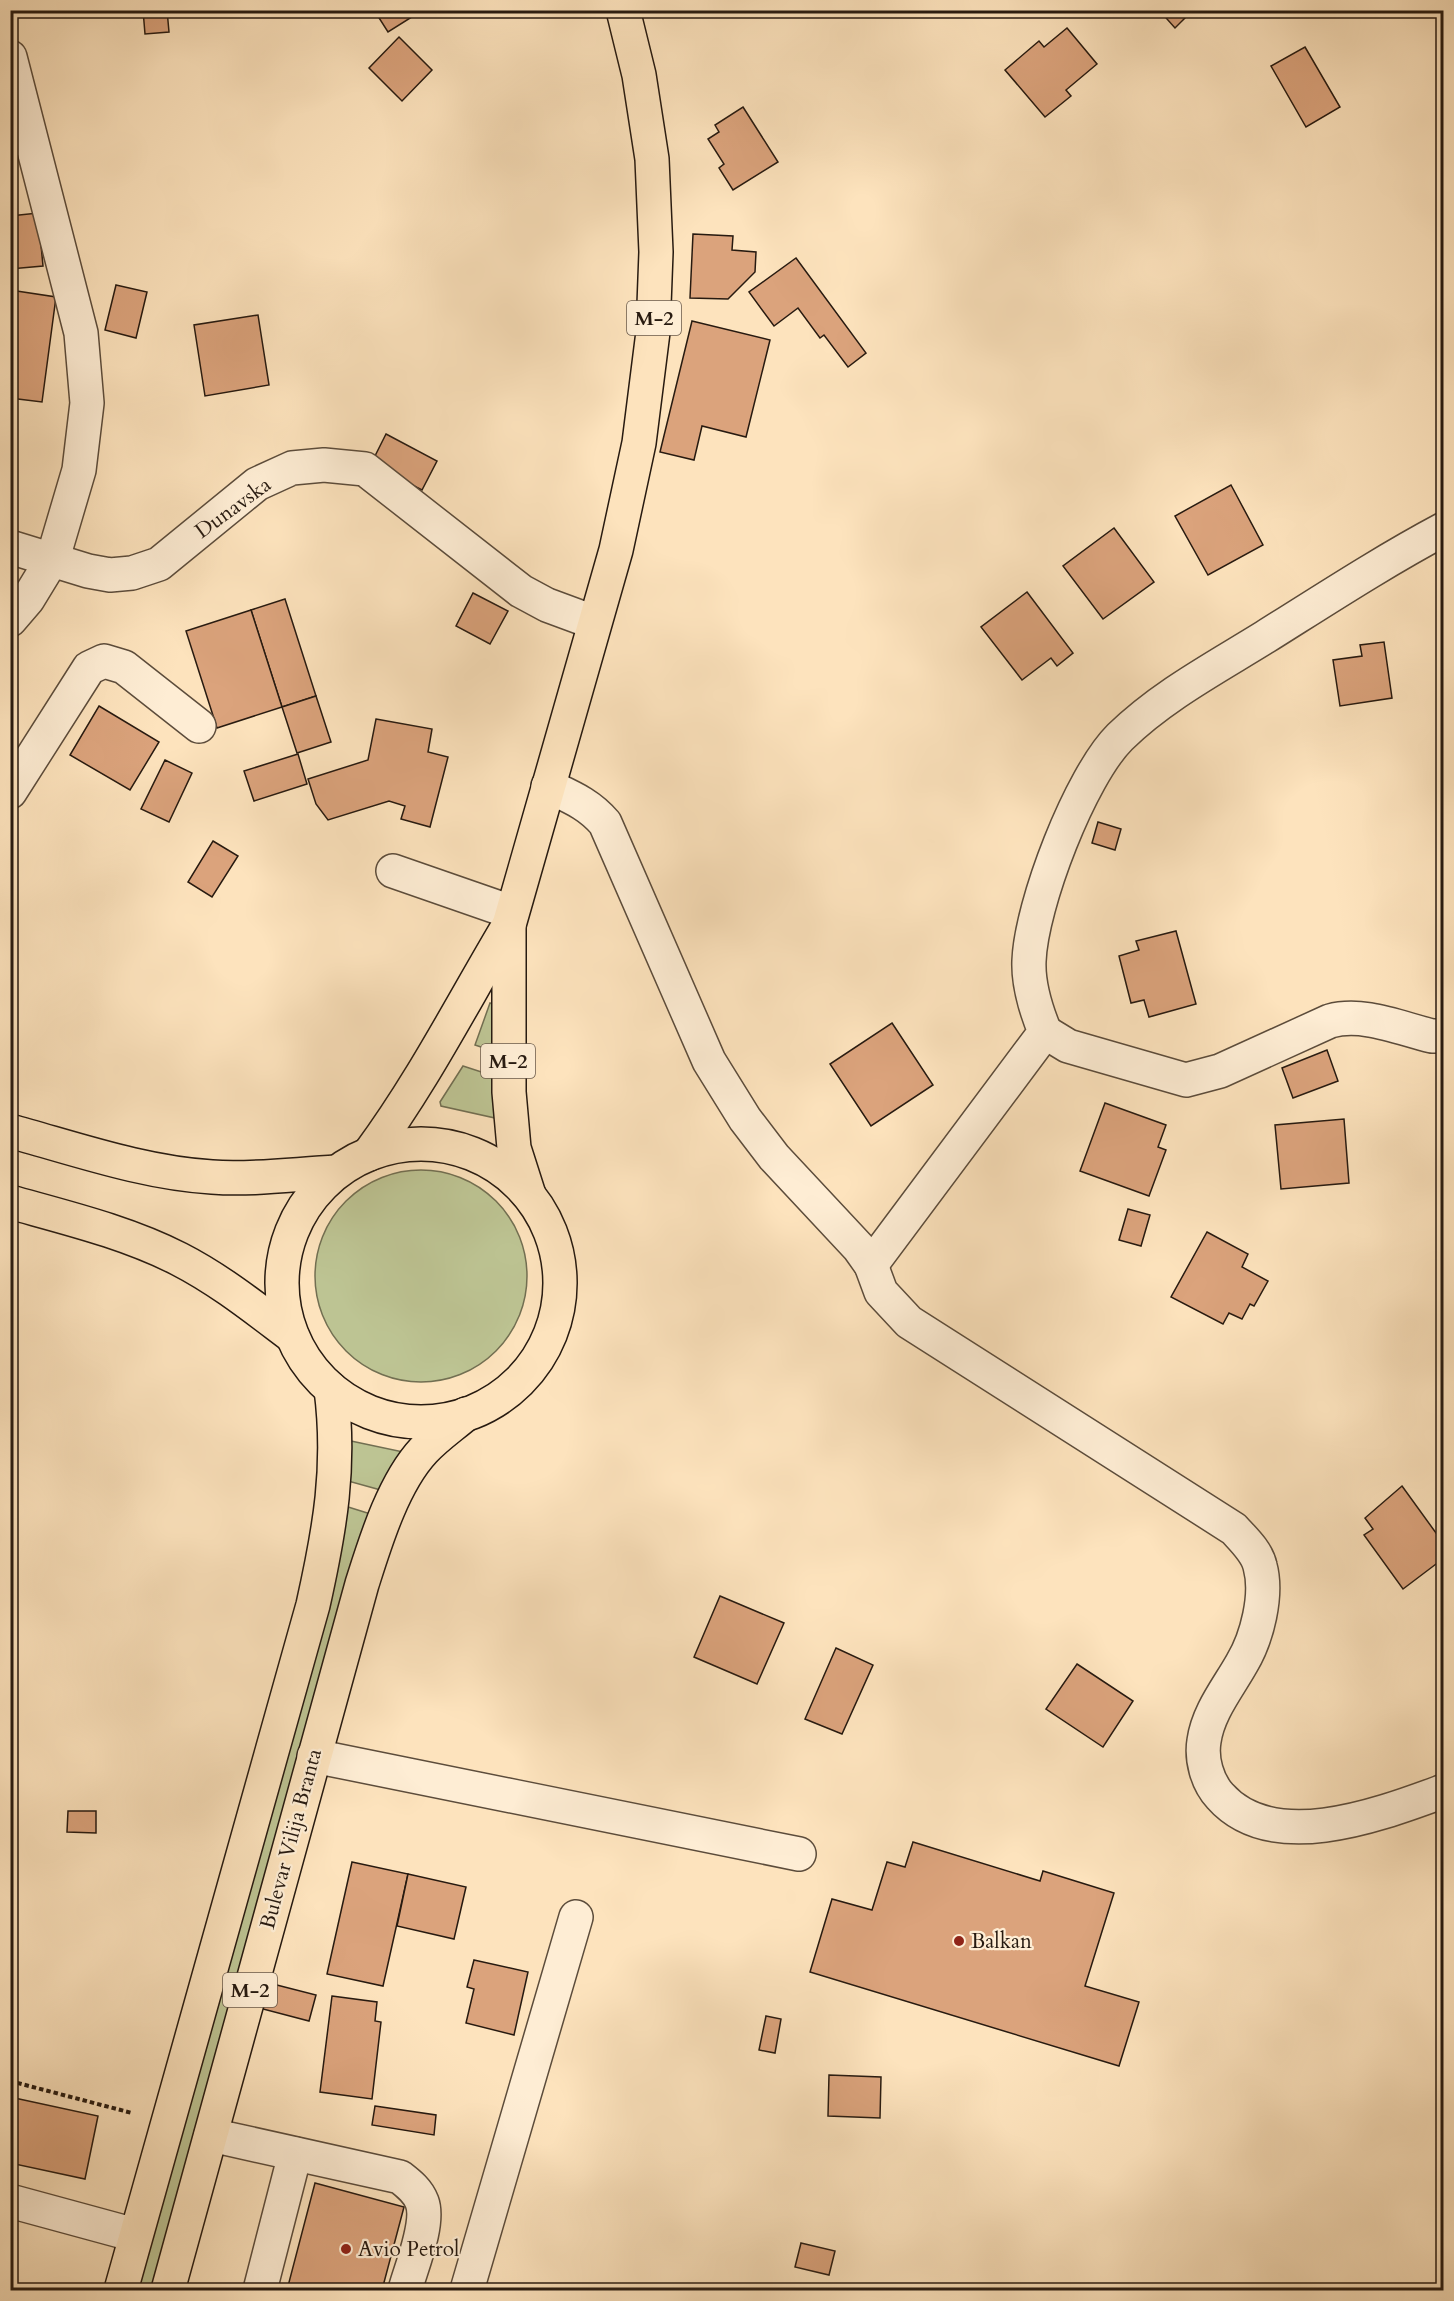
<svg xmlns="http://www.w3.org/2000/svg" width="1454" height="2301" font-family="Cardo,serif">
<style>
.green{fill:#bdc493;stroke:#726f52;stroke-width:1.5}
.building{fill:#dba37c;stroke:#271a10;stroke-width:1.5}
.lines{fill:none;stroke-linecap:round;stroke-linejoin:round}
.minor-casing{stroke:#5c4c3b;stroke-width:36}
.major-casing{stroke:#271a10;stroke-width:36}
.highway-casing{stroke:#271a10;stroke-width:36}
.path{stroke:#271a10;stroke-width:4;stroke-dasharray:4.5 3;stroke-linecap:butt}
.minor{stroke:#feedd4;stroke-width:33}
.major{stroke:#fde3bd;stroke-width:33}
.highway{stroke:#fde3bd;stroke-width:33}
.poi-dot{fill:#8f2418;stroke:#feedd4;stroke-width:2}
.labels{text-anchor:middle;dominant-baseline:central;stroke-width:4.5;stroke-linejoin:round;paint-order:stroke}
.shield{fill:#feedd4;stroke:#68594b;stroke-width:1.5}
.shield-label{font-size:20px;font-weight:bold;fill:#271a10}
.street-label{font-size:21px;fill:#271a10;stroke:#feedd4}
.poi-label{font-size:21px;fill:#271a10;stroke:#feedd4;text-anchor:start}
</style>
<rect width="100%" height="100%" fill="#fde3bd"/>
<filter id="stains"><feTurbulence type="fractalNoise" baseFrequency=".00333" numOctaves="4"/><feColorMatrix values="0 0 0 0 .2 0 0 0 0 .09 0 0 0 0 .02 0 0 0 .5 -.17"/></filter>
<radialGradient id="worn" r=".72"><stop offset=".6" stop-color="#630" stop-opacity="0"/><stop offset="1" stop-color="#630" stop-opacity=".3"/></radialGradient>
<!-- green -->
<g class="green">
<path d="M490,1003L508,1007L502,1054L475,1045Z"/>
<path d="M463,1066L500,1078L495,1118L441,1106L440,1102Z"/>
<circle cx="421" cy="1276" r="106"/>
<path d="M351,1441L408,1453L388,1492L348,1481Z"/>
<path d="M345,1506L377,1516L161,2290H137Z"/>
</g>
<!-- building -->
<g class="building">
<path d="M143,10H167L169,32L145,34Z"/>
<path d="M374,10H423L388,32Z"/>
<path d="M1159,10H1193L1175,28Z"/>
<path d="M1067,28L1097,64L1066,90L1071,96L1045,117L1005,70L1039,41L1044,47Z"/>
<path d="M399,37L432,70L402,101L369,68Z"/>
<path d="M1305,47L1340,107L1306,127L1271,66Z"/>
<path d="M743,107L778,162L733,190L719,168L724,164L708,139L719,132L715,125Z"/>
<path d="M38,213L43,266L10,269V216Z"/>
<path d="M693,234L733,236L732,250L756,252L755,272L728,299L690,298Z"/>
<path d="M796,258L866,353L848,367L824,335L820,338L798,308L774,326L749,292Z"/>
<path d="M116,285L147,292L136,338L105,330Z"/>
<path d="M10,290L56,297L42,402L10,398Z"/>
<path d="M258,315L269,385L205,396L194,325Z"/>
<path d="M692,321L770,340L746,437L702,426L694,460L660,452Z"/>
<path d="M386,434L437,461L422,490L371,464Z"/>
<path d="M1231,485L1263,545L1208,575L1175,516Z"/>
<path d="M1114,528L1154,582L1103,619L1063,566Z"/>
<path d="M1027,592L1073,653L1057,666L1051,658L1022,680L981,627Z"/>
<path d="M473,593L508,611L490,644L456,626Z"/>
<path d="M285,599L316,696L282,707L251,610Z"/>
<path d="M251,610L282,707L217,728L186,631Z"/>
<path d="M1384,642L1392,698L1340,706L1333,660L1362,656L1360,645Z"/>
<path d="M316,696L331,742L297,753L282,707Z"/>
<path d="M99,706L159,742L130,790L70,755Z"/>
<path d="M376,719L432,729L428,752L448,757L430,827L401,819L405,806L389,801L328,820L316,804L308,779L368,760Z"/>
<path d="M298,754L307,784L254,801L244,771Z"/>
<path d="M165,760L192,773L169,822L141,809Z"/>
<path d="M1098,822L1121,829L1115,850L1092,843Z"/>
<path d="M213,841L238,856L212,897L188,882Z"/>
<path d="M1176,931L1196,1004L1149,1017L1144,1000L1131,1003L1119,956L1139,950L1136,941Z"/>
<path d="M892,1023L933,1085L871,1126L830,1064Z"/>
<path d="M1327,1050L1338,1081L1293,1098L1282,1068Z"/>
<path d="M1105,1103L1166,1125L1158,1147L1166,1150L1149,1196L1080,1171Z"/>
<path d="M1344,1119L1349,1183L1281,1189L1275,1125Z"/>
<path d="M1128,1209L1150,1215L1141,1246L1119,1240Z"/>
<path d="M1207,1232L1248,1254L1242,1267L1268,1281L1254,1306L1250,1304L1242,1319L1229,1313L1223,1324L1171,1297Z"/>
<path d="M1402,1486L1444,1544V1558L1403,1589L1364,1535L1373,1529L1365,1518Z"/>
<path d="M720,1596L784,1623L757,1684L694,1657Z"/>
<path d="M836,1648L873,1665L842,1734L805,1719Z"/>
<path d="M1077,1664L1133,1701L1103,1747L1046,1709Z"/>
<path d="M68,1811H96V1833L67,1832Z"/>
<path d="M913,1842L1040,1881L1043,1871L1114,1893L1085,1986L1139,2002L1119,2066L810,1972L832,1899L872,1910L887,1862L905,1867Z"/>
<path d="M352,1862L408,1874L383,1986L327,1974Z"/>
<path d="M408,1874L466,1887L454,1939L397,1926Z"/>
<path d="M474,1960L528,1972L514,2035L466,2023L474,1989L467,1987Z"/>
<path d="M269,1983L316,1995L309,2021L263,2009Z"/>
<path d="M332,1996L377,2002L375,2021L381,2022L372,2099L320,2092Z"/>
<path d="M766,2016L781,2019L775,2053L759,2050Z"/>
<path d="M829,2075L881,2077L880,2118L828,2116Z"/>
<path d="M10,2097L98,2116L85,2179L10,2163Z"/>
<path d="M375,2106L436,2115L434,2135L372,2125Z"/>
<path d="M315,2183L404,2207L382,2290H287Z"/>
<path d="M801,2243L835,2251L829,2275L795,2267Z"/>
</g>
<g class="lines">
<defs>
<g id="minor">
<path d="M10,57L81,333L87,403L79,470L53,558L28,599L10,620"/>
<path d="M10,547L88,571L110,575L132,573L159,564L257,484L292,468L324,465L365,469L521,591L547,605L593,622"/>
<path d="M548,786C571,797 589,804 605,823L709,1061L745,1119L774,1157L859,1248L871,1265L881,1292L909,1322L1234,1529C1244,1540 1257,1552 1260,1566C1268,1595 1257,1638 1242,1663C1228,1688 1208,1712 1204,1741C1201,1759 1207,1782 1220,1796C1273,1856 1381,1814 1444,1791"/>
<path d="M10,792L89,668L104,661L124,667L199,726"/>
<path d="M393,871L511,912"/>
<path d="M1045,1032L1068,1046L1186,1080L1220,1071L1330,1021C1363,1012 1399,1028 1432,1036H1444"/>
<path d="M871,1265L1045,1032C1036,1010 1028,985 1029,961C1031,905 1080,777 1120,737C1162,696 1215,668 1265,637C1324,600 1382,562 1444,529"/>
<path d="M314,1756L799,1854"/>
<path d="M211,2135L400,2177C409,2184 418,2191 422,2202C430,2223 411,2268 405,2290"/>
<path d="M10,2201L135,2235"/>
<path d="M260,2290L295,2154"/>
<path d="M467,2290L576,1917"/>
</g>
<g id="major">
<circle cx="421" cy="1283" r="139"/>
<path d="M369,1154C423,1081 463,1002 509,925"/>
<path d="M529,1195L514,1148L509,1092V925L616,550L639,443L653,332L656,252L652,159L639,75L623,10"/>
<path d="M121,2290L313,1605C330,1529 341,1466 331,1389"/>
<path d="M168,2290L362,1584C375,1543 393,1483 424,1450C436,1437 452,1426 466,1414"/>
</g>
<g id="highway">
<path d="M10,1131C76,1149 144,1173 212,1177C253,1180 295,1174 336,1172"/>
<path d="M10,1202C67,1218 126,1232 179,1259C220,1280 256,1309 292,1336"/>
</g>
</defs>
<!-- minor casing -->
<use href="#minor" class="minor-casing"/>
<!-- major casing -->
<use href="#major" class="major-casing"/>
<!-- highway casing -->
<use href="#highway" class="highway-casing"/>
<!-- path -->
<path class="path" d="M10,2081L132,2113"/>
<!-- minor -->
<use href="#minor" class="minor"/>
<!-- major -->
<use href="#major" class="major"/>
<!-- highway -->
<use href="#highway" class="highway"/>
</g>
<!-- markers -->
<g class="poi-dot">
<circle cx="959" cy="1941" r="6"/>
<circle cx="346" cy="2249" r="6"/>
</g>
<g class="labels">
<!-- shield labels -->
<g class="shield">
<rect x="627" y="301" width="54" height="34" rx="4.5"/>
<rect x="481" y="1044" width="54" height="34" rx="4.5"/>
<rect x="223" y="1973" width="54" height="34" rx="4.5"/>
</g>
<g class="shield-label">
<text x="654" y="318">M-2</text>
<text x="508" y="1061">M-2</text>
<text x="250" y="1990">M-2</text>
</g>
<!-- street labels -->
<g class="street-label">
<text transform="translate(233 508) rotate(-36)">Dunavska</text>
<text transform="translate(291 1839) rotate(-75)">Bulevar Vilija Branta</text>
</g>
<!-- poi labels -->
<g class="poi-label">
<text x="971" y="1941">Balkan</text>
<text x="358" y="2249">Avio Petrol</text>
</g>
</g>
<!-- margin -->
<rect width="1454" height="2301" fill="none" stroke="#fde3bd" stroke-width="36"/>
<rect x="12" y="12" width="1430" height="2277" fill="none" stroke="#271a10" stroke-width="3"/>
<rect x="18" y="18" width="1418" height="2265" fill="none" stroke="#271a10" stroke-width="1.5"/>
<rect width="100%" height="100%" filter="url(#stains)"/>
<rect width="100%" height="100%" fill="url(#worn)"/>
</svg>
